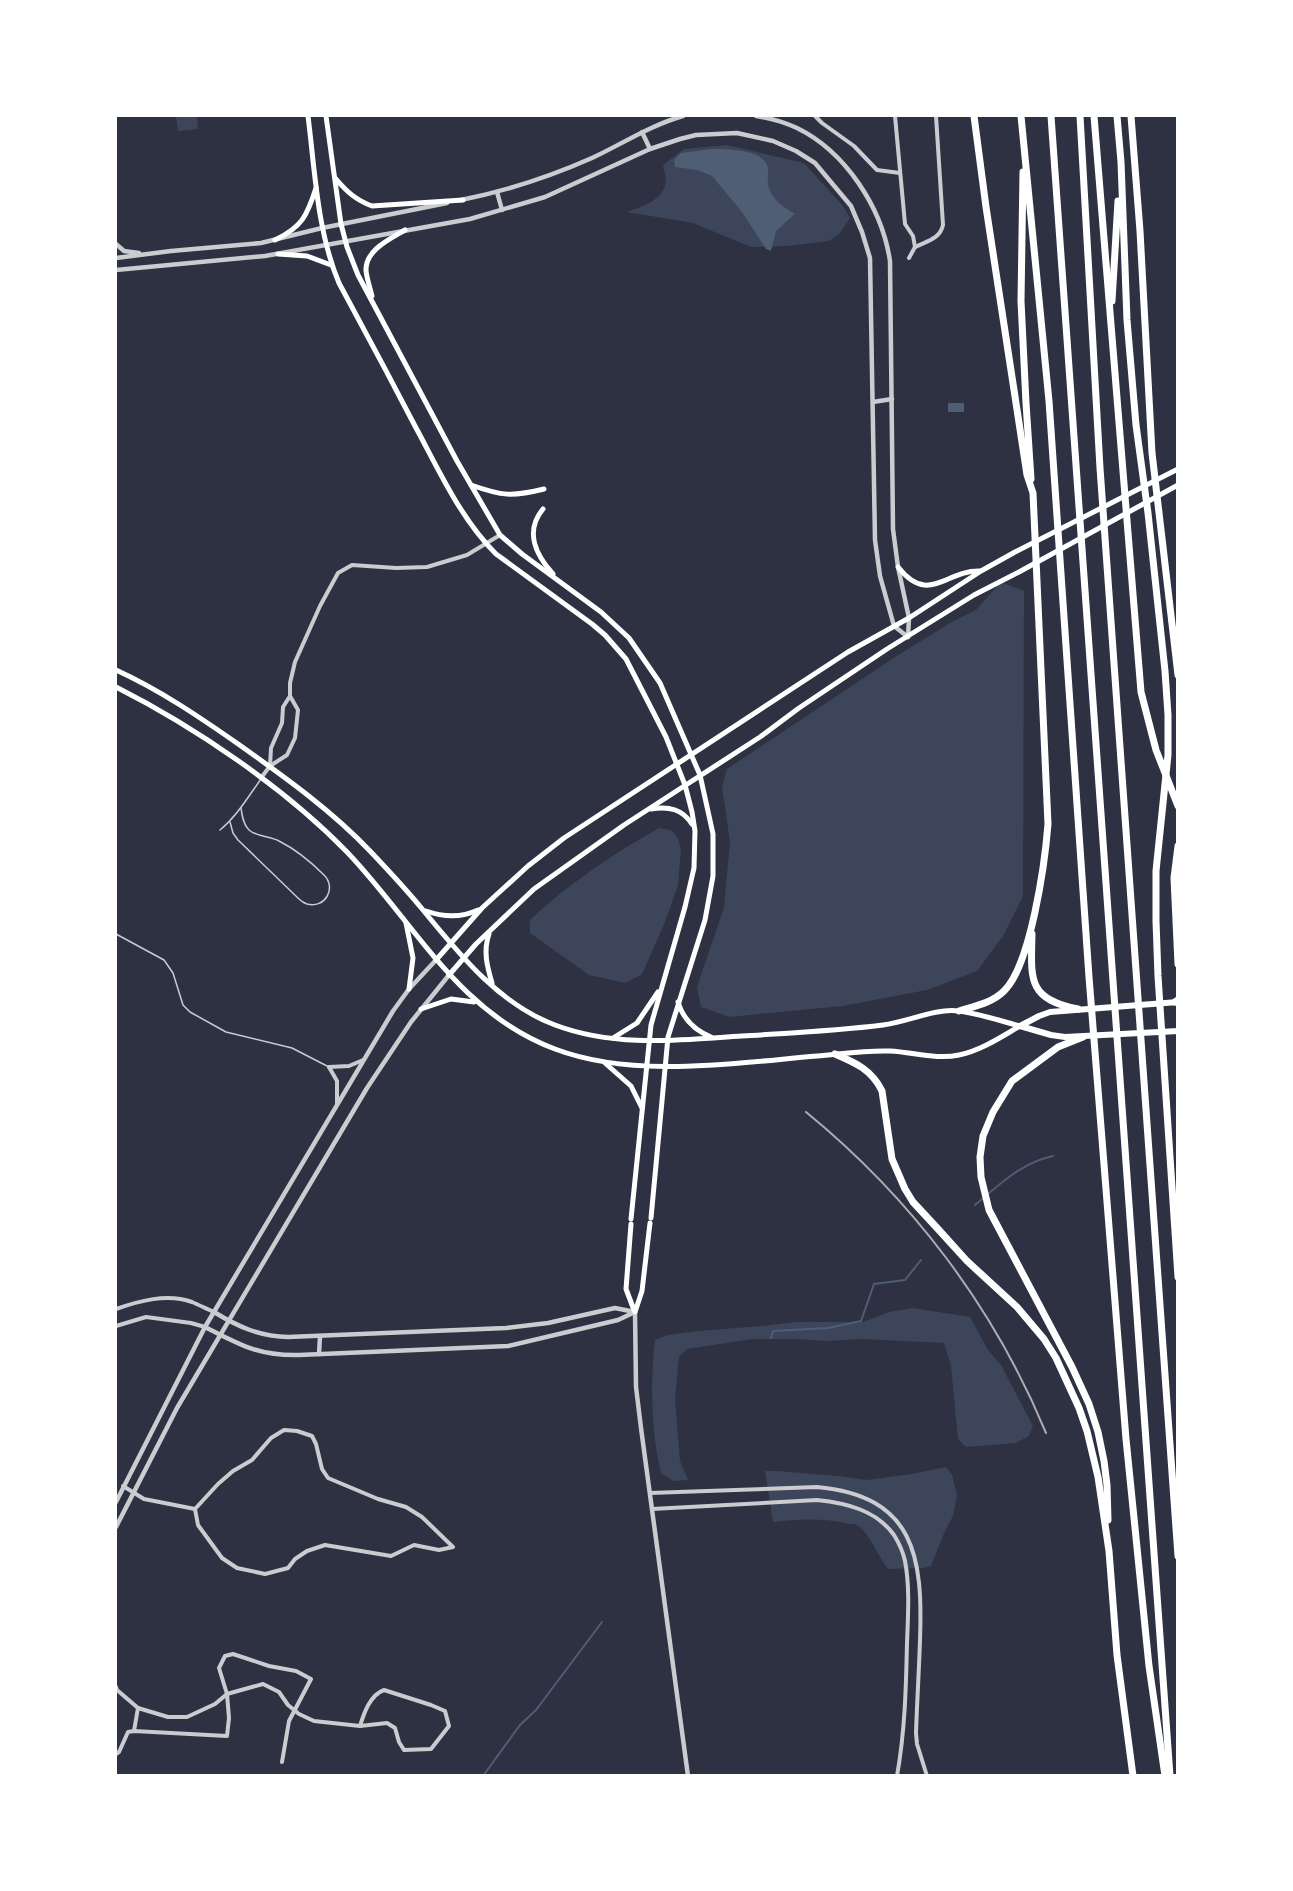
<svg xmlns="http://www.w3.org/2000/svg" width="1293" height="1891" font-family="Raleway,sans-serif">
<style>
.green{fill:#3c4559}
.water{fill:#4f5d75}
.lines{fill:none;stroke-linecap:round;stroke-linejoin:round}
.stream{stroke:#4f5d75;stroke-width:2}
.service{stroke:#caccd0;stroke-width:1.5}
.minor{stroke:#caccd0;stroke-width:4}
.tertiary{stroke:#caccd0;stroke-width:4.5}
.secondary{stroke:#fff;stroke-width:5}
.primary{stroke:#fff;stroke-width:6}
.motorway{stroke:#fff;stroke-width:7}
.rail{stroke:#abadb3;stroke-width:2}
</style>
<rect width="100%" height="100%" fill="#2d3142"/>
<!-- green -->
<g class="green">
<path d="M176,116H197L198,129L178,131Z"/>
<path d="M727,145L804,163L843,206L850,218L840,233L829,241L787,246L751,247L693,223L627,212C641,207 661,201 665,185C667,179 664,171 663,165L684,149Z"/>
<path d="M1001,582L1024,591L1023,896L1003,936L977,971L927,990L843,1006L729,1017L701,1007L697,987L724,907L730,842L722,787L727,769L895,657L950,623L977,609Z"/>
<path d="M659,828L671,830L678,838L681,850L678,885L665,922L642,974L626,983L589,975L530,933V920C568,884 613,854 659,828Z"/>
<path d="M913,1308L970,1317L988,1350L1001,1365L1033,1426L1029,1436L1016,1443L966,1447L958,1439L951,1366L944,1343L861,1339L827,1341L796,1339H753L687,1349L679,1357L675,1399L680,1461L688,1480L673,1481L661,1473C651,1432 650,1381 655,1340L668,1335L698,1331L761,1326L795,1322H863L889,1312Z"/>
<path d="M946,1467L952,1475L957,1495L953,1516L945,1531L931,1566L923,1568L888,1569C879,1558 869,1532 858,1526C856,1524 852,1524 849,1524C824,1518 799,1519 773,1522L765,1471H777L838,1476L867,1480L911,1474Z"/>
</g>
<!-- water -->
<g class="water">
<path d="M711,149C726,149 761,149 767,165C770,173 766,181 769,188C773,201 784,207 795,214L776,231L771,251L766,249L742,212L712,176L697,170L675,167L674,160L681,153Z"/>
<rect x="948" y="403" width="16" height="9"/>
</g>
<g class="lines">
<!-- stream -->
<g class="stream">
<path d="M975,1205C1000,1184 1021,1163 1053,1156"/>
<path d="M771,1338L773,1331L828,1328L861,1321L874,1284L905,1280L921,1260"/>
<path d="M483,1776L520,1725L536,1710L602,1622"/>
</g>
<!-- service -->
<g class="service">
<path d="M230,822L233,833L238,840L299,899C301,901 304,903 307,904C325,909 337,888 324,875C312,863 295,849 279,841C270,836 257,837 249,830C243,824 242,815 241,808"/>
<path d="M220,830C237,816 248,797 261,779"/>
<path d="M116,934L164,960L173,973L183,1005L190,1012L226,1032L292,1048L327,1066"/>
</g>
<!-- minor -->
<g class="minor">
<path d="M815,116L822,123L854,146L877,170L900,173"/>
<path d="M895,116L905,224L913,236L915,247"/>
<path d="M915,247C927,241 940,239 943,225L936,116"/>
<path d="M909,258L915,247"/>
<path d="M270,766L287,755L295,738L298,710L290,696"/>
<path d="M261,778L270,766L271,748L282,723L283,707L290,696V683L295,662L320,606L338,573L352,565L396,568L427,567L467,555L500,535"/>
<path d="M329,1067L337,1081V1104"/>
<path d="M329,1067L349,1066L363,1060"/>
<path d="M116,1309C139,1301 167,1293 192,1302C199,1305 207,1309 214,1312"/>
<path d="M116,1326L146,1317L191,1323L205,1327"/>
<path d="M284,1430L297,1431L312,1436L316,1444L322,1469L328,1478L378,1499L406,1507L422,1517L453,1547L439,1550L414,1545L391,1556L325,1545L307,1551L295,1559L288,1568L265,1574L237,1568L222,1558L198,1525L195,1509L218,1484L233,1471L252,1460L271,1438Z"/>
<path d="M123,1486L144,1499L195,1509"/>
<path d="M650,1493L817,1487C915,1496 923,1557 920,1640C919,1671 917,1702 916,1733L917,1744L927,1776"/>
<path d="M652,1509L817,1500C846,1503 876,1510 894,1535C899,1543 903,1552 905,1561C910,1587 908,1616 907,1643C906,1688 905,1731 897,1776"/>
<path d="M116,1687L117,1690L138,1708L168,1717H187L215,1704L227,1694L263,1684L279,1692L288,1705L299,1714L314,1721L360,1726"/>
<path d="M384,1690L431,1705L445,1711L449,1726L431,1749L404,1750L399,1742L395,1728L387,1723L360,1726C364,1713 370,1695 384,1690Z"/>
<path d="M134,1731L138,1708"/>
<path d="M116,1754L119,1752L128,1732L134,1731L227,1736L229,1718L227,1694L219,1668L225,1656L233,1654L269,1666L296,1671L311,1679L289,1721L282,1762"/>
</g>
<!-- tertiary -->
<g class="tertiary">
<path d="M756,116C770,118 784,122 797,128C846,152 882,208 890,261L893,529L898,567L909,618L908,637"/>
<path d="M642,132L650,149"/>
<path d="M497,192L502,210"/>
<path d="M461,200C506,191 549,177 592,158C622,144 651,125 683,116"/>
<path d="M116,244L124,251L139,253"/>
<path d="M116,258L171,251L261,243L322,228L447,203"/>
<path d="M116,270L265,256L470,219L545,197L650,149L680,139L696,135L737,133L773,141L796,151L815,163L851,206L862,232L870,258L875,540L880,576L894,626L908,637"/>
<path d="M873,402L892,399"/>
<path d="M214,1312C237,1326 260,1337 288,1337L506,1328L548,1323L615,1308L635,1312"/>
<path d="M635,1312L636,1387L641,1428L688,1776"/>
<path d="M205,1327C240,1345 259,1356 299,1355L508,1346L618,1320L635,1312"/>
<path d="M319,1354L320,1336"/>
<path d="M116,1502L205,1327L393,1011L409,989L436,960"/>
<path d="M116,1527L177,1408L367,1088L411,1022L449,975"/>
</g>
<!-- secondary -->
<g class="secondary">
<path d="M308,116C315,171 317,231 339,283C365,331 390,378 415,426C439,470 460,518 496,554L592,624L605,635L626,659L666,737L685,785L692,812L695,831L694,868L685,907L651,1025L631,1219"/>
<path d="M326,116L341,224L347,247L358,275L457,461L500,535L522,554L601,612L629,638L660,683L700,775L713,834V876L705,920L668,1037L651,1218"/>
<path d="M336,179C347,192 356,200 372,206L463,200"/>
<path d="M275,240C302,227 307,216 316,188"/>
<path d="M278,254L307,256L331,265"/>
<path d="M372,296C370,288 367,279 366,271C365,250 390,239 405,230"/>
<path d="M471,485C502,496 512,497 544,489"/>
<path d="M543,509C524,532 536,555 553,574"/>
<path d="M898,567C929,606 945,570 980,571"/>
<path d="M116,670C160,690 201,718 241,746C286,778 332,811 370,851C388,870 406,889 423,910C460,955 499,1004 555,1025C616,1048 679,1040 742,1036C789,1033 836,1031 883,1025C908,1022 934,1008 959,1011C980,1014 1001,1021 1020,1026"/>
<path d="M116,687C195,727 285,788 347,852C414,922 458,1013 555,1049C634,1079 734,1063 817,1056C841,1054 866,1050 890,1051C913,1052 936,1060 959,1055C980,1051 1001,1037 1020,1026"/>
<path d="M651,809C669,806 682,809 692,824"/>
<path d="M426,911C443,917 461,918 478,910"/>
<path d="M406,923L413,958L409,989"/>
<path d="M489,934C483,951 487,966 492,983"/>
<path d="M436,960L482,908L528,866L564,838L848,652L909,618L981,571L1015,552L1178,469"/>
<path d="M449,975L476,944L534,889L624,825L760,737L799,708L887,649L974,595L1019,572L1178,485"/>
<path d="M678,1002C683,1019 694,1030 711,1037"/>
<path d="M421,1009L451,999L474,1002"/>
<path d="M613,1038L637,1023L658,992"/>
<path d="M605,1063L631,1086L642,1108"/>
<path d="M631,1224L626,1289L634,1310"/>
<path d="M635,1312L642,1291L650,1223"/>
</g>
<!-- primary -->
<g class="primary">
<path d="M1020,1026L1039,1016L1050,1012L1178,1002"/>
<path d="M1020,1026L1051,1035L1065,1037L1178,1031"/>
</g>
<!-- motorway -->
<g class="motorway">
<path d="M1021,116L1049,401L1089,977L1126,1439L1149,1666L1165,1776"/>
<path d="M1051,116L1170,1776"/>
<path d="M1080,116L1100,468L1178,1556"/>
<path d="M1094,116L1141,692L1156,750L1178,806"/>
<path d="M1117,116L1121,162L1127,320L1136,425L1148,513L1165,671L1168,715V755L1156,871V921L1158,976L1178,1277"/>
<path d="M1131,116L1140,231L1152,453L1178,675"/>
<path d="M1023,172L1021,301L1026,403L1031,479"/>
<path d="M1112,301L1118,201"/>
<path d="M1178,846L1174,878L1178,964"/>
<path d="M1032,934C1031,979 1027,999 1078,1009"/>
<path d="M1175,1002L1178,1000"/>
<path d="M959,1011C975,1006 992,1003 1004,991C1031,965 1045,862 1048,824L1033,493L1027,475L986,207L974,116"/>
<path d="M1083,1037L1058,1047L1012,1081L993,1112L983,1136L980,1157L981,1177L989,1210L1072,1367L1089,1404L1098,1432L1104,1461L1107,1485L1108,1520"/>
<path d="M835,1054C856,1063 872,1070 882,1091L892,1159L905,1189L913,1202L938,1229L967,1261L1017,1307L1044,1339L1056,1358L1079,1408L1087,1431L1098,1477L1109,1551L1117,1655L1133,1776"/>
</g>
<!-- rail -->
<path class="rail" d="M806,1112C911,1198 994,1307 1046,1433"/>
</g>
<!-- border -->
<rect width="1293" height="1891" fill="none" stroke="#ffffff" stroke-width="234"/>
</svg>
